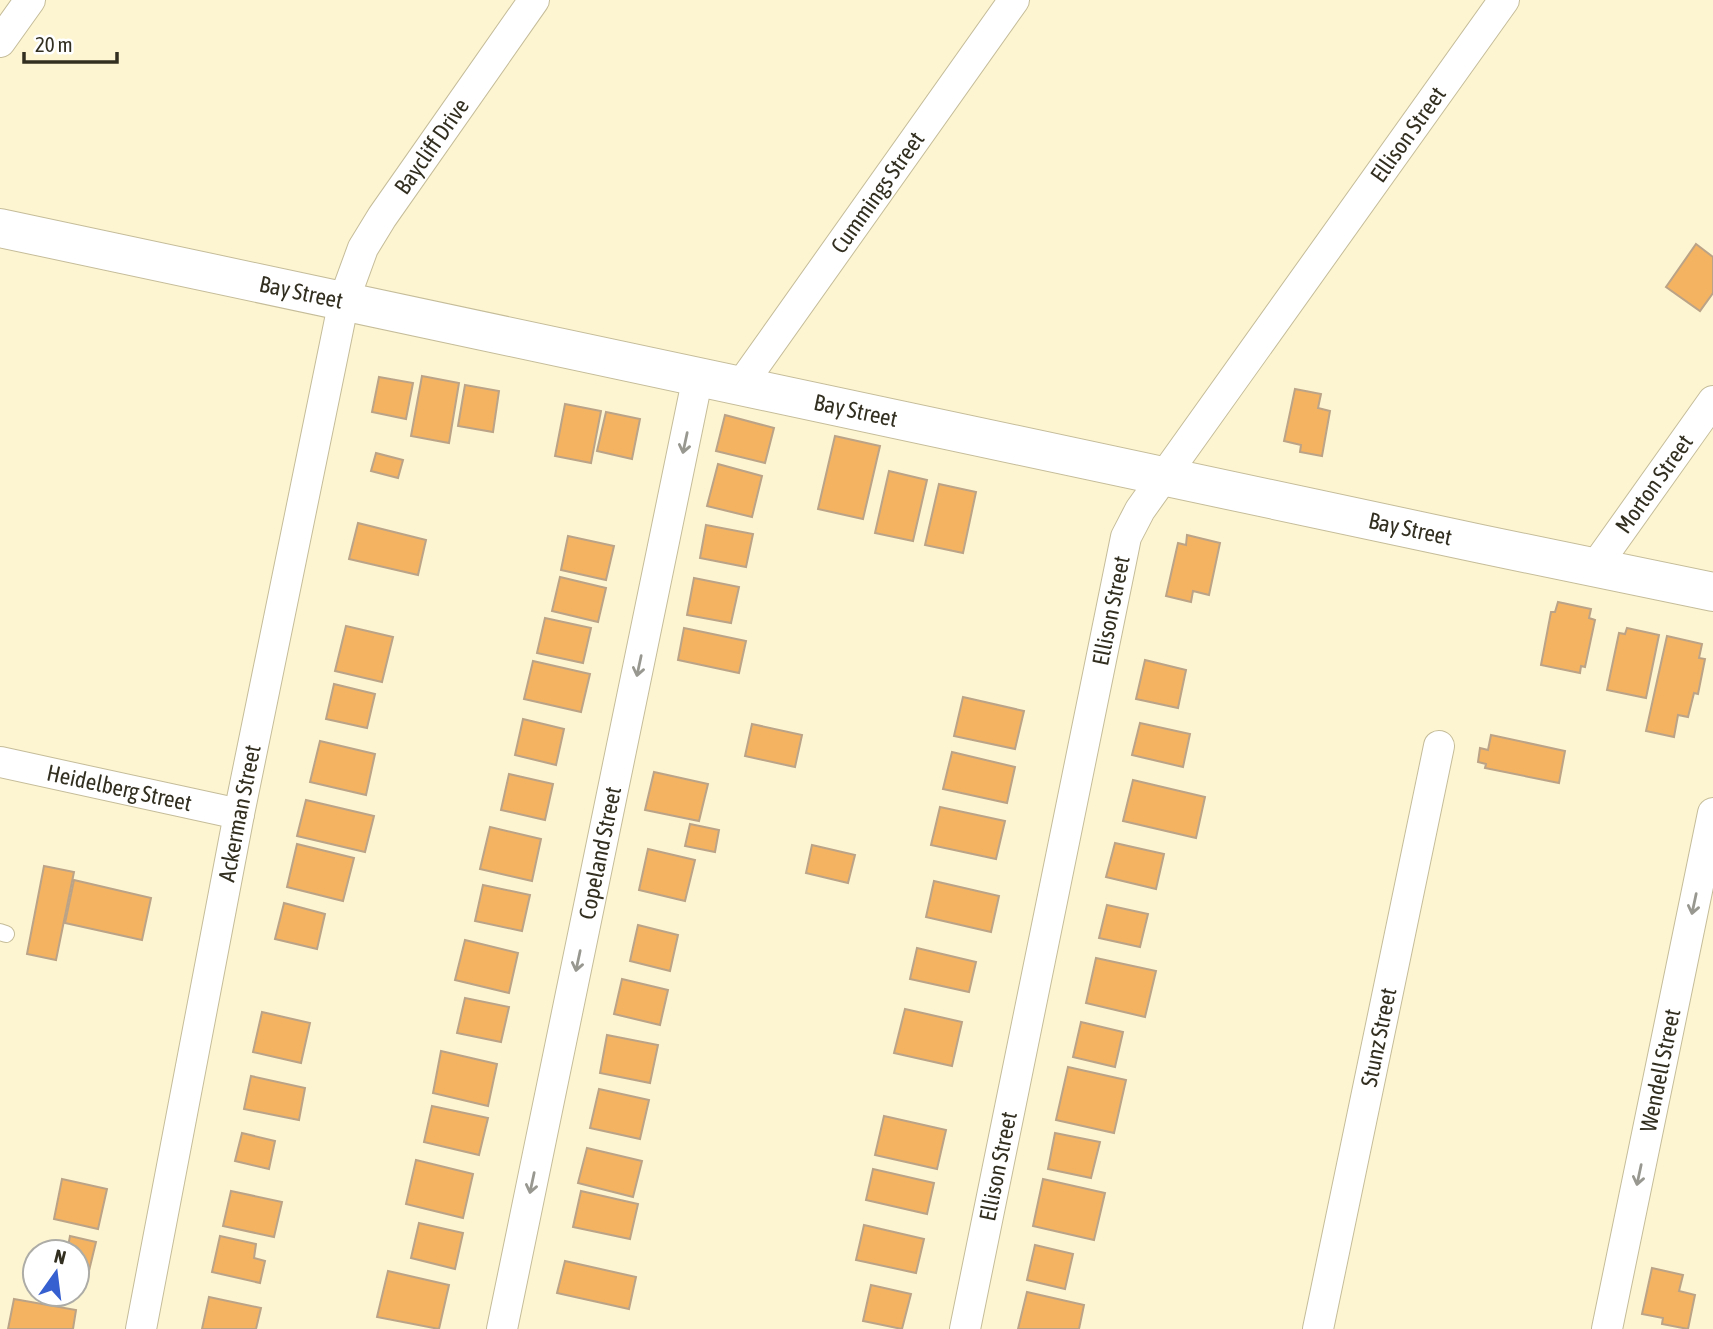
<svg xmlns="http://www.w3.org/2000/svg" width="1713" height="1329" font-family="'Asap Condensed',sans-serif">
<style>
.building{fill:#f4b361;stroke:#bba387;stroke-width:2}
.lines{fill:none;stroke-linecap:round;stroke-linejoin:round}
.lane-casing{stroke:#c5bc9a;stroke-width:18}
.street-casing{stroke:#c5bc9a;stroke-width:32}
.secondary-casing{stroke:#c5bc9a;stroke-width:40}
.lane{stroke:#fff;stroke-width:16}
.street{stroke:#fff;stroke-width:30}
.secondary{stroke:#fff;stroke-width:38}
.oneway{stroke:#989790}
.labels{text-anchor:middle;dominant-baseline:central;stroke-width:5;stroke-linejoin:round;paint-order:stroke}
.street-label{font-size:23px;fill:#322f21;stroke:#fff}
</style>
<rect width="100%" height="100%" fill="#fdf5d1"/>
<!-- building -->
<g class="building">
<path d="M1696,244L1713,257V293L1700,311L1666,287Z"/>
<path d="M422,376L459,383L449,443L411,436Z"/>
<path d="M379,377L413,383L406,419L372,412Z"/>
<path d="M465,385L499,391L493,432L458,426Z"/>
<path d="M1295,389L1321,394L1318,408L1330,411L1322,456L1300,452L1301,445L1284,441Z"/>
<path d="M565,404L601,411L591,463L555,456Z"/>
<path d="M606,412L640,419L632,459L597,451Z"/>
<path d="M725,415L774,428L765,463L716,451Z"/>
<path d="M835,436L880,446L863,519L818,509Z"/>
<path d="M376,453L403,460L398,478L371,471Z"/>
<path d="M718,464L762,476L752,517L707,506Z"/>
<path d="M889,471L927,480L913,541L875,533Z"/>
<path d="M939,484L976,492L963,553L925,545Z"/>
<path d="M358,523L426,540L418,575L349,559Z"/>
<path d="M706,525L753,534L746,567L700,558Z"/>
<path d="M1187,535L1220,543L1209,595L1193,591L1191,602L1166,596L1178,543L1186,545Z"/>
<path d="M568,536L614,546L606,580L561,570Z"/>
<path d="M560,577L606,588L598,622L552,611Z"/>
<path d="M694,578L739,587L731,623L687,615Z"/>
<path d="M1558,602L1591,609L1589,618L1595,620L1585,667L1581,666L1580,673L1541,665L1551,612H1555Z"/>
<path d="M545,618L591,628L583,663L537,653Z"/>
<path d="M346,626L393,637L382,682L335,671Z"/>
<path d="M684,628L746,641L739,673L678,660Z"/>
<path d="M1627,628L1659,635L1646,698L1607,690L1619,633L1625,634Z"/>
<path d="M1667,636L1702,644L1699,658L1705,659L1698,694L1694,693L1688,717L1678,715L1674,737L1646,731Z"/>
<path d="M1145,660L1186,670L1178,708L1136,699Z"/>
<path d="M533,661L590,674L581,712L524,699Z"/>
<path d="M334,684L375,694L367,728L326,719Z"/>
<path d="M963,697L1024,711L1015,749L954,736Z"/>
<path d="M523,719L564,729L556,765L515,755Z"/>
<path d="M1140,723L1190,734L1183,767L1132,755Z"/>
<path d="M752,724L802,735L795,767L745,756Z"/>
<path d="M1491,735L1565,751L1559,783L1485,768L1486,764L1478,762L1480,748L1488,750Z"/>
<path d="M320,741L375,754L366,795L310,782Z"/>
<path d="M952,752L1015,767L1007,803L943,789Z"/>
<path d="M654,772L708,784L699,821L645,810Z"/>
<path d="M509,774L553,784L545,820L501,810Z"/>
<path d="M1133,780L1205,797L1196,838L1123,821Z"/>
<path d="M306,800L374,816L365,852L297,836Z"/>
<path d="M940,807L1005,821L996,859L931,845Z"/>
<path d="M690,824L719,830L715,852L685,846Z"/>
<path d="M490,827L541,839L532,881L480,869Z"/>
<path d="M1115,843L1164,854L1156,889L1106,877Z"/>
<path d="M297,844L354,858L343,901L287,887Z"/>
<path d="M812,845L855,855L848,883L806,873Z"/>
<path d="M648,849L695,860L685,901L639,890Z"/>
<path d="M44,866L74,872L56,960L27,954Z"/>
<path d="M74,880L151,898L142,940L65,923Z"/>
<path d="M934,881L999,896L991,932L926,917Z"/>
<path d="M483,885L530,895L522,931L475,921Z"/>
<path d="M284,903L325,914L317,949L275,939Z"/>
<path d="M1107,905L1148,914L1140,947L1099,938Z"/>
<path d="M638,925L678,935L670,971L630,961Z"/>
<path d="M465,940L518,953L509,993L455,980Z"/>
<path d="M917,948L976,962L969,992L910,979Z"/>
<path d="M1096,958L1156,971L1145,1017L1086,1003Z"/>
<path d="M622,979L668,990L660,1025L614,1014Z"/>
<path d="M465,998L509,1007L501,1042L457,1033Z"/>
<path d="M905,1009L962,1022L952,1066L894,1053Z"/>
<path d="M262,1012L310,1023L301,1063L253,1052Z"/>
<path d="M1081,1022L1123,1032L1115,1067L1073,1057Z"/>
<path d="M607,1035L658,1045L650,1083L600,1073Z"/>
<path d="M441,1051L497,1064L488,1106L433,1093Z"/>
<path d="M1068,1067L1126,1080L1114,1133L1056,1120Z"/>
<path d="M251,1076L305,1088L299,1120L244,1109Z"/>
<path d="M599,1089L649,1100L640,1139L590,1128Z"/>
<path d="M432,1106L488,1118L479,1155L424,1142Z"/>
<path d="M884,1116L946,1130L937,1169L875,1155Z"/>
<path d="M242,1133L275,1141L269,1169L235,1161Z"/>
<path d="M1055,1133L1100,1142L1091,1178L1048,1169Z"/>
<path d="M587,1148L642,1161L633,1197L578,1183Z"/>
<path d="M416,1160L473,1174L463,1218L406,1204Z"/>
<path d="M873,1169L934,1183L927,1214L866,1200Z"/>
<path d="M62,1179L107,1189L98,1229L54,1219Z"/>
<path d="M1043,1179L1105,1193L1094,1240L1033,1226Z"/>
<path d="M231,1191L282,1202L274,1237L223,1226Z"/>
<path d="M581,1191L638,1204L630,1239L573,1227Z"/>
<path d="M419,1223L463,1233L455,1269L411,1258Z"/>
<path d="M864,1225L924,1239L916,1273L856,1260Z"/>
<path d="M70,1236L96,1242L87,1279L77,1276V1252H67Z"/>
<path d="M220,1236L256,1244L254,1258L265,1261L260,1283L212,1272Z"/>
<path d="M1035,1245L1073,1254L1065,1289L1027,1280Z"/>
<path d="M565,1261L636,1277L629,1309L557,1293Z"/>
<path d="M1652,1268L1683,1275L1679,1291L1695,1295L1688,1329L1662,1324L1663,1318L1642,1314Z"/>
<path d="M388,1271L449,1285L439,1329L377,1317Z"/>
<path d="M871,1285L911,1294L902,1329L863,1321Z"/>
<path d="M1027,1292L1084,1305L1079,1329H1018Z"/>
<path d="M209,1297L261,1308L256,1329H202Z"/>
<path d="M14,1299L76,1310L73,1329H8Z"/>
</g>
<g class="lines">
<defs>
<path id="lane" d="M0,932L6,934"/>
<g id="street">
<path d="M0,42L30,0"/>
<path id="s1" d="M741,385L1014,0"/>
<path id="s2" d="M1595,567L1713,401"/>
<path id="s3" d="M0,762L239,814"/>
<path id="s4" d="M141,1329L239,814L344,300L363,248L382,217L534,0"/>
<path id="s5" d="M502,1329L698,376"/>
<path id="s6" d="M965,1329L1126,537L1140,510L1504,0"/>
<path id="s7" d="M1318,1329L1439,746"/>
<path id="s8" d="M1607,1329L1713,813"/>
</g>
<g id="secondary">
<path id="s9" d="M0,228L1481,544L1713,592"/>
</g>
</defs>
<!-- lane casing -->
<use href="#lane" class="lane-casing"/>
<!-- street casing -->
<use href="#street" class="street-casing"/>
<!-- secondary casing -->
<use href="#secondary" class="secondary-casing"/>
<!-- lane -->
<use href="#lane" class="lane"/>
<!-- street -->
<use href="#street" class="street"/>
<!-- secondary -->
<use href="#secondary" class="secondary"/>
</g>
<!-- one-way arrows -->
<defs><path id="oneway-shaft" d="M-6 0H5M1.5-3L5.5 0L1.5 3" fill="none" stroke-width="1.6" stroke-linecap="round" stroke-linejoin="round" transform="scale(1.75)"/></defs>
<g class="oneway">
<use href="#oneway-shaft" transform="translate(685 443) rotate(102)"/>
<use href="#oneway-shaft" transform="translate(639 666) rotate(102)"/>
<use href="#oneway-shaft" transform="translate(1694 904) rotate(102)"/>
<use href="#oneway-shaft" transform="translate(578 961) rotate(102)"/>
<use href="#oneway-shaft" transform="translate(1639 1175) rotate(102)"/>
<use href="#oneway-shaft" transform="translate(532 1183) rotate(102)"/>
</g>
<g class="labels">
<!-- street labels -->
<g class="street-label">
<text stroke="none"><textPath href="#s6" startOffset="1300">Ellison Street</textPath></text>
<text stroke="none"><textPath href="#s4" startOffset="1227">Baycliff Drive</textPath></text>
<text stroke="none"><textPath href="#s1" startOffset="236">Cummings Street</textPath></text>
<text stroke="none"><textPath href="#s9" startOffset="308">Bay Street</textPath></text>
<text stroke="none"><textPath href="#s9" startOffset="875">Bay Street</textPath></text>
<text stroke="none"><textPath href="#s2" startOffset="102">Morton Street</textPath></text>
<text stroke="none"><textPath href="#s9" startOffset="1442">Bay Street</textPath></text>
<text stroke="none"><textPath href="#s6" startOffset="733">Ellison Street</textPath></text>
<text stroke="none"><textPath href="#s3" startOffset="122">Heidelberg Street</textPath></text>
<text stroke="none"><textPath href="#s4" startOffset="525">Ackerman Street</textPath></text>
<text stroke="none"><textPath href="#s5" startOffset="486">Copeland Street</textPath></text>
<text stroke="none"><textPath href="#s7" startOffset="298">Stunz Street</textPath></text>
<text stroke="none"><textPath href="#s8" startOffset="264">Wendell Street</textPath></text>
<text stroke="none"><textPath href="#s6" startOffset="166">Ellison Street</textPath></text>
</g>
</g>
<!-- north arrow -->
<g transform="translate(56 1273) rotate(14)"><circle r="33" fill="#ffffff" stroke="#adaca6" stroke-width="2"/>
<path d="M0-5L12 26L0 18L-12 26Z" fill="#365fcf"/>
<text y="-10" font-size="19" font-weight="bold" text-anchor="middle" fill="#322f21">N</text>
</g>
<!-- scale -->
<path d="M24 52v10h93v-10" fill="none" stroke="#322f21" stroke-width="3.5"/>
<text x="35" y="52" font-size="21" fill="#322f21" stroke="#ffffff" stroke-width="5" paint-order="stroke">20 m</text>
</svg>
